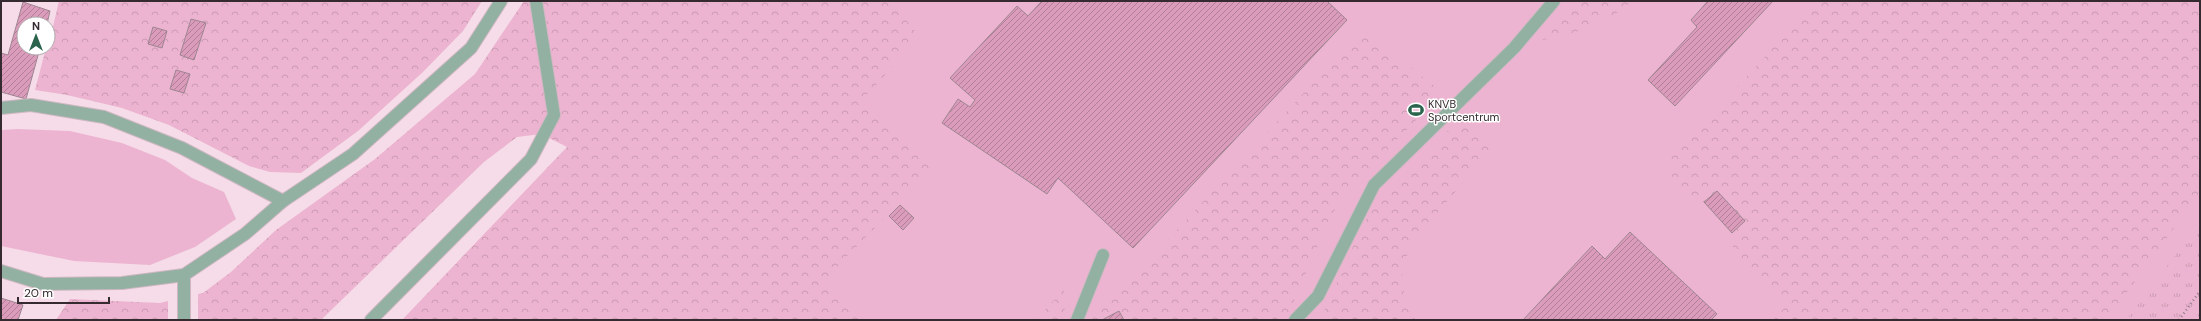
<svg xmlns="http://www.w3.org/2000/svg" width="2201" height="321" font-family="'DM Sans',sans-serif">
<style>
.green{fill:#ecb4d0}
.forest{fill:url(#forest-crowns)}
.park{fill:url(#park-tufts)}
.building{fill:url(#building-hatch);stroke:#9d8691}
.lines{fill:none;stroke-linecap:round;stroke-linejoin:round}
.lane-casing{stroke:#cfb8c3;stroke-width:14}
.path{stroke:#8e7c85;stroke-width:2.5;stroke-dasharray:1 3;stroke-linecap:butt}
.lane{stroke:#93b1a2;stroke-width:12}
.labels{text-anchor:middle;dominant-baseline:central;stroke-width:3;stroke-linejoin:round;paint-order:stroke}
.poi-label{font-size:11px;fill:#342a2f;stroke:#fff;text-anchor:start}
</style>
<defs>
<pattern id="forest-crowns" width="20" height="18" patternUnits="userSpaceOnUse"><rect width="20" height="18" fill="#ecb4d0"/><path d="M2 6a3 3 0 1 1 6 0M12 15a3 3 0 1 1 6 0" fill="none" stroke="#cb9bb3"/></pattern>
<pattern id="park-tufts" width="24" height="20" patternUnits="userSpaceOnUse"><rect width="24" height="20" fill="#ecb4d0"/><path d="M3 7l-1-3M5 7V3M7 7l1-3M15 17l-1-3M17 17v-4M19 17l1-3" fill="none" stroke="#cb9bb3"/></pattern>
<pattern id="building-hatch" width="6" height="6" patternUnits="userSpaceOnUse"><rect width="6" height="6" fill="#db9bbb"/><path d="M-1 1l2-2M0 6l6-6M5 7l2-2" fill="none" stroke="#b27f98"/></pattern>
</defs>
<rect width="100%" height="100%" fill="#f6dce8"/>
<!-- green -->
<g class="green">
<path d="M731,1H2200V223L2130,320H444Z"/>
<path d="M18,129L70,131L122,143L165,160L192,178L224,192L236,219L195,247L150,265L74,261L1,246V130Z"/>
</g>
<!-- forest -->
<g class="forest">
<path d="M59,1H482L463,31L423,72L358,131L301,173L270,172L249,166L169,125L122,108L67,95L35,90L46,48H48Z"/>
<path d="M524,1H896L897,9L920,37L863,99L935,166L831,273L829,286L862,320H402L567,147L541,134L517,137L484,162L321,320H198V294L203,293L231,272L276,230L375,159L475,74Z"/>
<path d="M1575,1H1632C1608,23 1574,35 1542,40Z"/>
<path d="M1814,1H2200V192L2107,320H1773L1790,302L1735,254L1726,224L1715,209L1686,192L1672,189L1671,154C1722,106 1768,54 1814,1Z"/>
<path d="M1363,29L1438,89L1440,95L1352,187L1331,215L1286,320H1092L1093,314L1151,258Z"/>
<path d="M1463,115L1496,145L1411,243L1402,272L1405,300L1415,320H1320L1363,224L1378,203Z"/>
<path d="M1064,289L1065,320H1036Z"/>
<path d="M70,299L160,303L168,301V320H56Z"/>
</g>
<!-- park -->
<path class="park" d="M2200,223V320H2126Z"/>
<!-- building -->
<g class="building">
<path d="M1042,1H1327L1347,20L1133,248L1058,178L1047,194L942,123L958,99L970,107L975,100L950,78L1017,6L1028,16Z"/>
<path d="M1708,1H1773L1675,106L1648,80L1697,27L1691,20Z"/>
<path d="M23,2L50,11L47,24H24V48H40L26,99L1,92V53L8,55Z"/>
<path d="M191,19L206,23L194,60L180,55Z"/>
<path d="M153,27L167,31L162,48L148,44Z"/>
<path d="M176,70L190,74L184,93L170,89Z"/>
<path d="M1717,191L1745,221L1732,233L1704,202Z"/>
<path d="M900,205L914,218L903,230L889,216Z"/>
<path d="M1630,232L1717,314L1711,320H1523L1592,246L1605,259Z"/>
<path d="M1,298L23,305L18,320H1Z"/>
<path d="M1119,311L1124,320H1102Z"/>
</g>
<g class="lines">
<defs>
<g id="lane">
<path d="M1,108L31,105L104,117L182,148L283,201L245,234L184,275L122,283L43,284L1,271"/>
<path d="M283,201L353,154L471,48L501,1"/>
<path d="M184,320V275"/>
<path d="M371,320L531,159L554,115L536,1"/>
<path d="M1077,320L1103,255"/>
<path d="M1295,320L1318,296L1374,185L1514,48L1554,1"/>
</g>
</defs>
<!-- lane casing -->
<use href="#lane" class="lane-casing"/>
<!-- path -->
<path class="path" d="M2179,320L2200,291"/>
<!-- lane -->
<use href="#lane" class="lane"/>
</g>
<!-- icons -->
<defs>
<symbol id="stadium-bare" viewBox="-9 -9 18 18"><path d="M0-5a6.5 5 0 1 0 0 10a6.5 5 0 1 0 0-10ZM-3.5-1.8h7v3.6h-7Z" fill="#2a644c" stroke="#fff" stroke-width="2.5" paint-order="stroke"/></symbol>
</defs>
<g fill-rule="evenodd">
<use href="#stadium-bare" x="1405" y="99" width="22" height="22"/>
</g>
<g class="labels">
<!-- poi labels -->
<g class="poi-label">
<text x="1428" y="104">KNVB<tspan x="1428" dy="13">Sportcentrum</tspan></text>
</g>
</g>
<!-- border -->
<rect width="2201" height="321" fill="none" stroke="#342a2f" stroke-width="4"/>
<!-- north arrow -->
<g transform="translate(36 36)"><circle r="19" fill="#ffffff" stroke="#aeaaac"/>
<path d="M0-3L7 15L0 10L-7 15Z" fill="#2a644c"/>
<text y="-6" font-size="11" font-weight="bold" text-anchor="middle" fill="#342a2f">N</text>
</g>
<!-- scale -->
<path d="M18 297v6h91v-6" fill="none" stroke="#342a2f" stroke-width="2"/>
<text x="24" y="297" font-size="12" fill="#342a2f" stroke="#ffffff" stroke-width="3" paint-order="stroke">20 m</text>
</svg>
